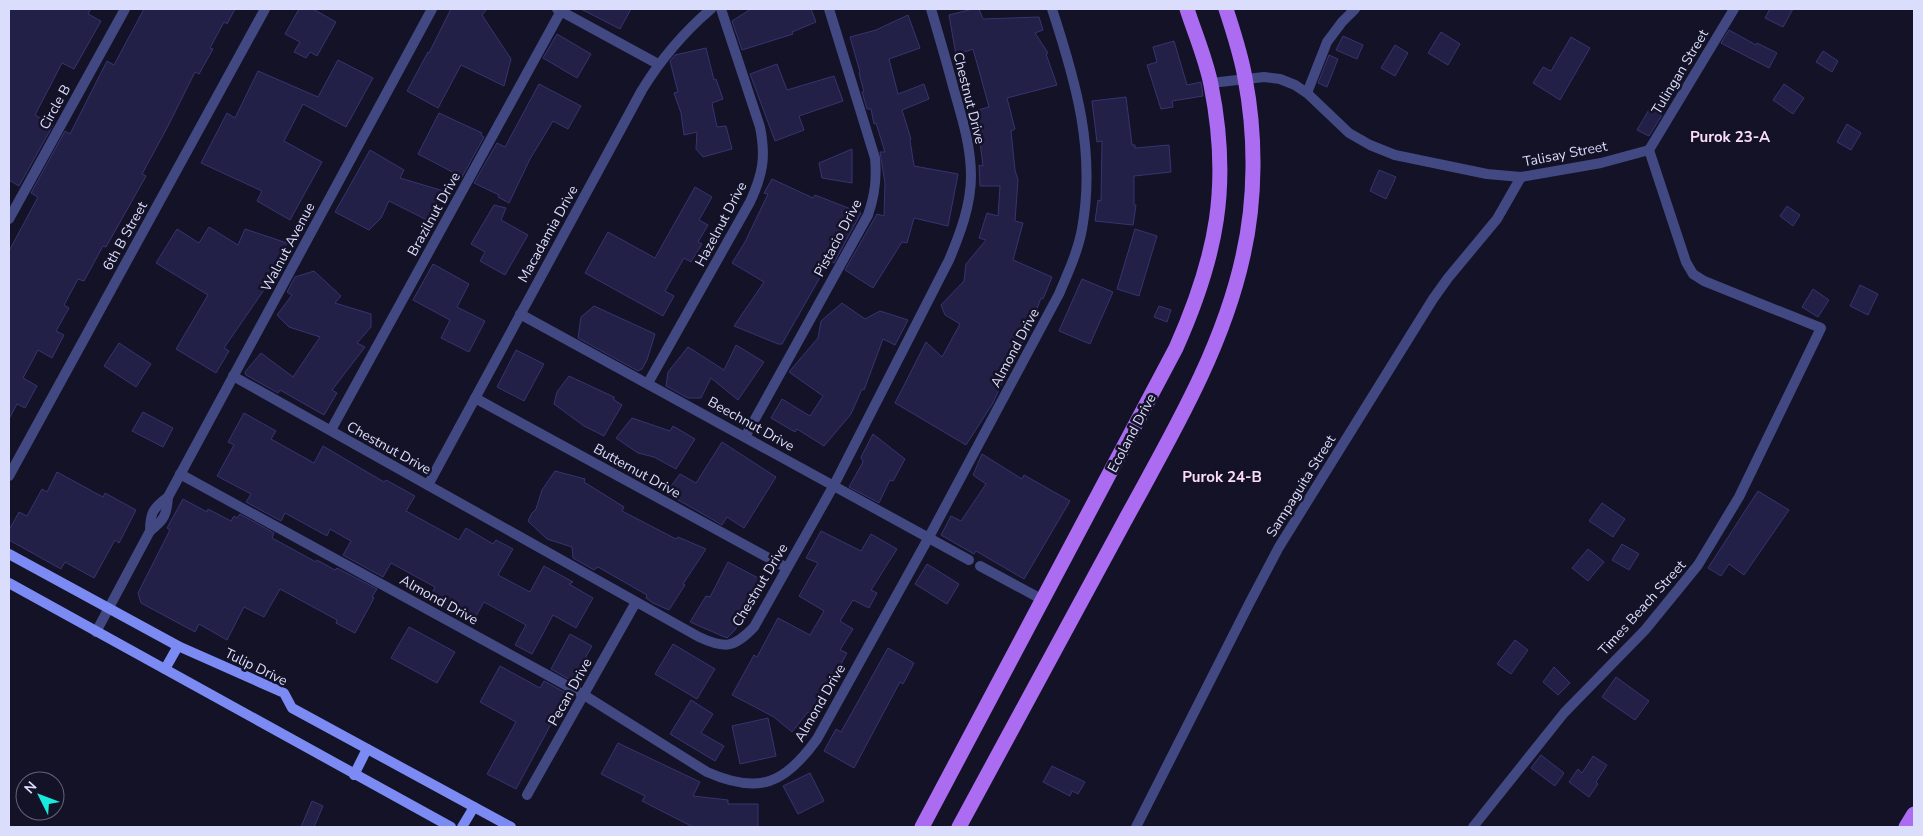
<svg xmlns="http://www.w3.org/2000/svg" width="1923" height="836" font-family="'Nunito Sans',sans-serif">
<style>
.building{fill:#222046;stroke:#373470}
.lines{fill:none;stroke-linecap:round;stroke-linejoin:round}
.street{stroke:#424982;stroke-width:10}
.secondary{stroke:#7b8bf3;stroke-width:10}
.primary{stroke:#ab6cf2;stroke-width:15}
.labels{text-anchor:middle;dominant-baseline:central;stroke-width:5;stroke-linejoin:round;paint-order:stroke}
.street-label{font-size:14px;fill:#dbddfc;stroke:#131227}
.neighbourhood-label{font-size:15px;font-weight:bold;fill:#fcddf6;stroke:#131227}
</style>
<rect width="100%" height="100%" fill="#131227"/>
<!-- building -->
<g class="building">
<path d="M9,9H91L88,14L101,21L74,69L62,63L35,115L53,125L19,186L9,180Z"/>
<path d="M144,9H235L227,24L224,22L210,48L213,49L199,74L195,72L168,126L142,174L146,176L106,247L103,246L84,281L78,279L64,305L69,308L56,331L64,335L52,358L38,350L23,378L37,386L25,408L17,404L9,419V251L38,197L31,193L65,131L70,134L107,61L114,65Z"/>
<path d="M299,9H313L336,22L317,56L310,52L306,58L294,52L300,42L285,34Z"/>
<path d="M451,9H487L482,15L511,59L504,86L461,65L438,108L407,91L428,52L429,53Z"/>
<path d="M581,9H631L620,29Z"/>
<path d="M751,9H811L816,22L792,32L793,34L742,50L732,21Z"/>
<path d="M973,9H979L983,19L1039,17L1043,30L1035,33L1048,53L1046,54L1057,85L1007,98L1015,129L1011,131L1015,170L1018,180L1015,221L1023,223L1013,260L1052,277L1043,299L1041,298L1025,341L1019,344L993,403L966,445L895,403L926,342L942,357L960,324L945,315L941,305L964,281L966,264L986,240L979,238L987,213L998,216L1000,186H980L979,165L983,166L980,142H984L978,119V110L989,107L973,49L956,55L949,15Z"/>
<path d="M1770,9H1793L1783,27L1765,18Z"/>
<path d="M908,15L920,48L889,59L898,94L924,84L929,99L902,110L911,139L910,140L914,166L958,174L948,226L914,218L907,243L902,242L873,288L845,270L877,214L884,216L885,183L880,152H885L876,123L874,124L871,109H867L862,92H864L859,73L860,72L850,37L876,30Z"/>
<path d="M1729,30L1756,45L1757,43L1777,53L1769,68L1721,43Z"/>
<path d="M1441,32L1460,44L1448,65L1428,53Z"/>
<path d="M557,34L591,54L577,78L543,58Z"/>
<path d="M1343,36L1363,45L1357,59L1336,50Z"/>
<path d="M1571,37L1590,48L1560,100L1533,83L1543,67L1551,71Z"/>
<path d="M1174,41L1187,85L1201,82L1203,96L1172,101L1173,107L1161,109L1147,65L1157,62L1153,47Z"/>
<path d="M1395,45L1408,53L1395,76L1381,68Z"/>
<path d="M706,48L714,80L716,79L723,99L712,103L717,127L726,126L732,149L703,157L696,149L697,132L684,135L681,113L674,93L678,92L670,61L675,55Z"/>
<path d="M1823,51L1838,61L1832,72L1816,62Z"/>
<path d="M1329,55L1338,59L1327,87L1318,83Z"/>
<path d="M338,60L373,78L346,127L303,104L284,141L322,162L290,220L257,201L262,191L201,163L227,113L235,118L258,71L318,97Z"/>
<path d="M777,64L787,90L834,76L843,101L799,116L804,130L775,141L750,74Z"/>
<path d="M539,84L581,106L568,129L553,121L530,159L509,203L498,197L499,195L474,183L497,143L505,147Z"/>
<path d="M1784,84L1804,98L1793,114L1773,100Z"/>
<path d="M1126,97L1132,145H1135V148L1169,145L1171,172L1134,176V205H1136L1133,225L1095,221L1098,200L1101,201L1102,141L1097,142L1092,101Z"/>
<path d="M1650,108L1662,115L1649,136L1637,130Z"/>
<path d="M439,113L482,133L481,135L484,137L462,177L418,154Z"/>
<path d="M1847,124L1861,133L1851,150L1837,142Z"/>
<path d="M852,149V183L822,178L819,163Z"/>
<path d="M370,150L404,170L400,178L447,192L427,220L389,201L381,218L369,230L335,212Z"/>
<path d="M1379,170L1396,177L1386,199L1370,191Z"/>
<path d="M772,179L813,198L815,195L861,213L834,263L830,261L831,258L782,344H778L734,326L764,282L732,263L745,242L768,194L764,193Z"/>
<path d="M695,187L712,197L699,220L708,225L698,242L702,244L691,262L684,258L665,291L674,296L663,316L585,273L608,232L655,258Z"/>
<path d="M494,205L506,208L501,220L528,235L505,275L480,261L485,252L471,244Z"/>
<path d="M1787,206L1800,215L1793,226L1780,216Z"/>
<path d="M209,227L238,245L245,229L287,243L268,284L224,348L229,351L216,373L176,349L208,295L156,263L177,229L199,243Z"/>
<path d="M1135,229L1157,236L1139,296L1117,289Z"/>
<path d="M433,264L469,284L457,307L485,321L469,352L441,338L450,320L413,300Z"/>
<path d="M314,271L341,296L335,303L371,314V327L357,343L365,347L332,390L337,393L324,415L280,390L278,393L246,375L245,372L261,353L293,377L320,337L289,327L277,315L292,295L287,292L295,277Z"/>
<path d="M1082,279L1113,292L1090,344L1059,331Z"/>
<path d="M1860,285L1878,294L1868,315L1850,306Z"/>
<path d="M1813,289L1829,300L1818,317L1802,307Z"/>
<path d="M842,303L865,319L880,311L908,320L895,345L883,339L864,390L862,389L851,414L824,446L797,429L795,432L771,418L782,399L810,416L823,396L789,372L818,338L821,321Z"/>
<path d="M594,306L655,334L647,360L642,369L638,371L578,338L581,317Z"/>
<path d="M1159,306L1171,310L1167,322L1154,317Z"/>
<path d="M119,343L151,364L136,387L104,366Z"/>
<path d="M736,345L764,362L738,400L711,378L701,398H688L666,386L668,372L688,347L724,370Z"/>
<path d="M516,350L544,364L524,401L497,387Z"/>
<path d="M569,376L614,397V400L622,405L604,436L584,426L554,404L557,392Z"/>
<path d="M143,412L173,428L163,447L132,431Z"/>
<path d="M244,413L276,431L271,439L314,463L323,446L384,482L386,480L415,496L406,511L459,540L466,528L493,544L496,540L513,549L498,575L530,592L544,566L573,582L569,584L593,598L576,628L553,615L532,654L515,645L526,625L484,602L472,623L429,599L435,587L391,563L383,577L343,555L351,541L330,529L327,536L285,513L281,521L246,502L251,494L217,476L234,445L228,442Z"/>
<path d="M632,418L670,431L673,426L695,439L676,469L654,457L638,453L616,438Z"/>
<path d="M873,434L905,459L893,481L890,480L879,503L849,487L863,462L861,457Z"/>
<path d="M722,442L776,477L744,528L727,517L722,525L666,493L680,474L696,483Z"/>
<path d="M982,454L1022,479L1024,475L1070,501L1024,579L976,551L974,554L941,535L951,516L961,521L986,484L973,475Z"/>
<path d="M555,471L585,479L584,482L624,507L622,511L676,539L678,537L706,549L683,584L685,585L669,610L653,603L646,598L647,595L598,567L594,570L573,558L572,547L547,539L528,521L532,513L536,509L542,490Z"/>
<path d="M57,472L103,497L105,493L136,510L119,543L115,540L94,578L65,562L61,569L9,540V530L19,512L27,516L42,489L47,492Z"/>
<path d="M1758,491L1789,510L1744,575L1729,564L1721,576L1708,568Z"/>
<path d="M183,499L207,512L208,509L231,521L234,516L237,518L240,514L274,533L272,538L316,562L317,560L335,570L337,568L377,589L372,597L374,598L355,633L336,623L337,620L280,589L264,617L244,607L227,640L199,624L195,632L141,603L138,593L170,530L167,528Z"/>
<path d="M1602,503L1625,519L1613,537L1589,521Z"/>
<path d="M821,531L861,551L871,534L897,549L871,590L877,593L869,608L853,600L840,621L853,629L840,650L847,653L813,715L808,712L792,732L774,717L732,695L754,655L757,657L778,618L810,635L824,611L799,596L818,563L806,558Z"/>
<path d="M1622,544L1639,554L1629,570L1612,560Z"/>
<path d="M1588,549L1604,562L1588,581L1572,568Z"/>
<path d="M728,562L760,579L755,596L742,611L745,613L735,630L727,638L690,622L706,596L710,597Z"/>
<path d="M927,564L959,584L947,604L915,584Z"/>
<path d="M409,627L455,652L437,683L391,658Z"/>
<path d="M570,634L592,646L572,681L551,669Z"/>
<path d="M1515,640L1528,650L1511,674L1497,664Z"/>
<path d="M673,644L715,669L697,699L655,674Z"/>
<path d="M888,648L914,663L903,684L900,682L854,768L824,751L836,729L841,732Z"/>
<path d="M500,666L540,688L544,681L566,693L562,699L564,700L516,789L487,774L516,722L480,702Z"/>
<path d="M1554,667L1570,683L1558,695L1543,682Z"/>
<path d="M1616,677L1649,701L1635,720L1602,697Z"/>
<path d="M691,700L713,714L701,733L724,746L715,761L670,734Z"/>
<path d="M768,718L776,756L740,764L732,726Z"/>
<path d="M618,743L700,782L693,796L728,800V804H758V827H693L642,801L645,796L601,774Z"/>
<path d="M1541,755L1564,773L1555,786L1531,768Z"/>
<path d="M1593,756L1607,765L1596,782L1598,784L1589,797L1569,782L1578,769L1582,773Z"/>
<path d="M1052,766L1085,782L1078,794L1072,791L1070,796L1043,782Z"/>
<path d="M810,773L824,801L798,814L783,786Z"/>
<path d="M312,801L323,806L314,827H301Z"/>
</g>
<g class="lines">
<!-- street -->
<g class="street">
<path d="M557,9L658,64"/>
<path d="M1211,83L1264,77L1280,79L1295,85L1307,93L1349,133L1370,145L1395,155L1487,174L1521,177L1601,163L1649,150"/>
<path d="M1307,93L1327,42L1342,22L1355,9"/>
<path d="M1649,150L1734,9"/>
<path d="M9,219L125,9"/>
<path d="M520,314L969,560"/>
<path d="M233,376L699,637C725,649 734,648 754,627L834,485L949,260C960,234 971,205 971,176C971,146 962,118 954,90C947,63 939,36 931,9"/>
<path d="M648,383L750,202C763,174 766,157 760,127L721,9"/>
<path d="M475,398L787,568"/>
<path d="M331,430L561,11"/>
<path d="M745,437L868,215C875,195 877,179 875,158L829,9"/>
<path d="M180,474L584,695L707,772C759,795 785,784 817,739L929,537L1059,294C1068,273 1078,251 1082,229C1096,151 1076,82 1052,9"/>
<path d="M9,476L265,9"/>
<path d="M428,485L642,90C661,59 683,33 711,9"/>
<path d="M150,531C164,520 167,515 168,497"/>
<path d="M980,566L1043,600"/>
<path d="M96,632L150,531C150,513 153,508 168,497L432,9"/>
<path d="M527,795L636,602"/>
<path d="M1136,827L1250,602L1279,547L1433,299L1448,278L1497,219L1521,177"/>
<path d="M1473,827L1564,713L1645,630L1698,565L1739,497L1821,328L1704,281L1693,274L1686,262L1649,150"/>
</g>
<!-- secondary -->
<g class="secondary">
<path d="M9,554L178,646L284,693L292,708L511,827"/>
<path d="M9,583L451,827"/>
<path d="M165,669L178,646"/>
<path d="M354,775L367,749"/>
<path d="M462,827L474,807"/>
</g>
<!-- primary -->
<g class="primary">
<path d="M922,827L1176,348C1217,256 1231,185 1211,85C1206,59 1195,34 1187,9"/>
<path d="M959,827C1014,726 1068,625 1123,524C1169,439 1222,352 1243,256C1256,199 1256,135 1245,78C1241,54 1233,31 1226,9"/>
<path d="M1906,827L1914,814"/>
</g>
</g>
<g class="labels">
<!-- street labels -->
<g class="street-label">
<text transform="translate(1680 72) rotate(-59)">Tulingan Street</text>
<text transform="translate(969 98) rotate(76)">Chestnut Drive</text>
<text transform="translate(55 107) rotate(-61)">Circle B</text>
<text transform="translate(1565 154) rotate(-11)">Talisay Street</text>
<text transform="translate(434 214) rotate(-61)">Brazilnut Drive</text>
<text transform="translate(721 224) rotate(-62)">Hazelnut Drive</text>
<text transform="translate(548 234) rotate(-61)">Macadamia Drive</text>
<text transform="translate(125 236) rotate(-61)">6th B Street</text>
<text transform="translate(838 238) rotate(-62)">Pistacio Drive</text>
<text transform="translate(288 247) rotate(-62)">Walnut Avenue</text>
<text transform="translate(1015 348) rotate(-62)">Almond Drive</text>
<text transform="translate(751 424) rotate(29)">Beechnut Drive</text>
<text transform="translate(1132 433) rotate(-62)">Ecoland Drive</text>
<text transform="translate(389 448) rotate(29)">Chestnut Drive</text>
<text transform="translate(637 471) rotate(29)">Butternut Drive</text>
<text transform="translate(1301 486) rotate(-58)">Sampaguita Street</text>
<text transform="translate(760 585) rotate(-59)">Chestnut Drive</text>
<text transform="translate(439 600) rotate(29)">Almond Drive</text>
<text transform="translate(1642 608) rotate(-48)">Times Beach Street</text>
<text transform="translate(256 667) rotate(26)">Tulip Drive</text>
<text transform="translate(570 692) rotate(-61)">Pecan Drive</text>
<text transform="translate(820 703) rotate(-60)">Almond Drive</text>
</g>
<!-- neighbourhood labels -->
<g class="neighbourhood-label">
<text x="1730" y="137">Purok 23-A</text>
<text x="1222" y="477">Purok 24-B</text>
</g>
</g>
<!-- border -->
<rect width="1923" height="836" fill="none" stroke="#dbddfc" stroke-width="20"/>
<!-- north arrow -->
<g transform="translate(40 796) rotate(312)"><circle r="24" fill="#131227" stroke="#63637c"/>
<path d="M0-4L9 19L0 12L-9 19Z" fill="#19eadf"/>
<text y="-8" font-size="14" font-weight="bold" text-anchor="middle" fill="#dbddfc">N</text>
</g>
</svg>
